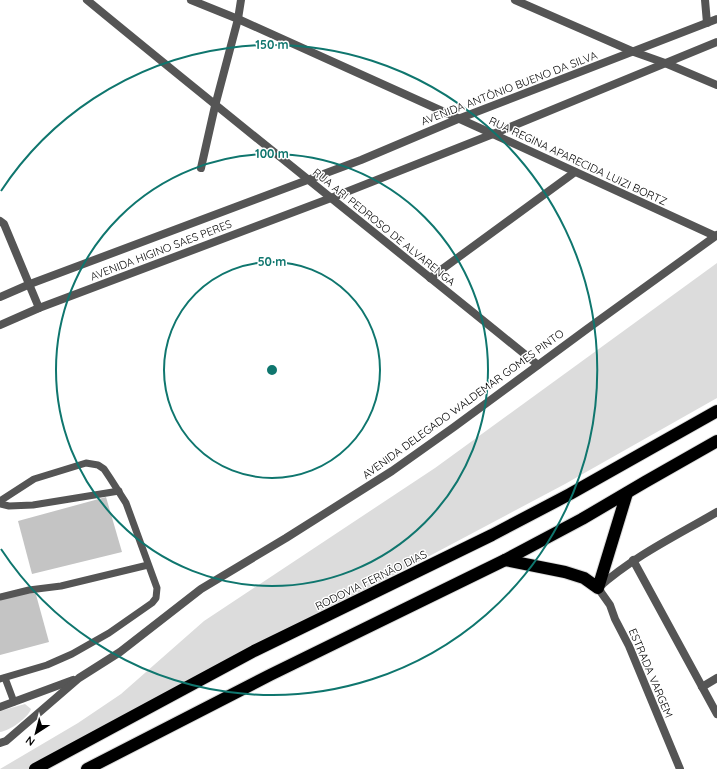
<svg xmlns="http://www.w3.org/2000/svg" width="717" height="769" font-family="Quicksand,sans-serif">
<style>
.green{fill:#dcdcdc}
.building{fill:#c4c4c4}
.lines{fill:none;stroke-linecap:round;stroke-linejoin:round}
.motorway-casing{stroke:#dbdbdb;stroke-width:14}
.service{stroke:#555;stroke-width:7}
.minor{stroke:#555;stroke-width:8}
.tertiary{stroke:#555;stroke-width:8}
.motorway{stroke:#000;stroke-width:12}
.ring{fill:none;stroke:#0f766e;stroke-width:2}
.labels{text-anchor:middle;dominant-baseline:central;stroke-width:3;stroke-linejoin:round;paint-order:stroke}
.street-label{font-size:11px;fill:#000;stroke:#fff}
.centre{fill:#0f766e;stroke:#fff;stroke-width:2}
.ring-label{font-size:12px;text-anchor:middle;font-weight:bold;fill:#0f766e;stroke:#fff;stroke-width:3;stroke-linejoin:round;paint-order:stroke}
</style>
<rect width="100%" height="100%" fill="#fff"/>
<!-- green -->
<g class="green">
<path d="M717,263V398L565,484L190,683L33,769H0L78,723L121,694L204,621L435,468Z"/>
<path d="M25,704L31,709C28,718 9,731 0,732V711Z"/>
</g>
<!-- building -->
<g class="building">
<path d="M106,497L122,552L32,574L18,521Z"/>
<path d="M35,591L49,642L0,655V600Z"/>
</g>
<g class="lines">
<defs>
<g id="motorway">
<path d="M505,560L565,572L584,578L598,588L627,493"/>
<path d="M35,769L254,651L492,535L570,494L717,411"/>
<path d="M87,769L270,675L505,560L582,519L645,482L717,441"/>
</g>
</defs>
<!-- motorway casing -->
<use href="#motorway" class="motorway-casing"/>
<!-- service -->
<g class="service">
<path d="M0,501L34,479L86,463L98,465L104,469L110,478L126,503L157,588L156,598L152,603L109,633L72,654L47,665L0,679"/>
<path d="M0,504L9,506L33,505L119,491"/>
<path d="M0,597L29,590L61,586L148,565"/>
<path d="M5,678L14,702"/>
</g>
<!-- minor -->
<g class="minor">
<path d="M87,0C236,123 388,243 538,365"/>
<path d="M191,0L238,19L493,134L715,236"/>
<path d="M515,0L634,52L665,63L717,85"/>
<path d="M705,0L707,23"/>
<path d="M201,168L215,106L238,19L241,0"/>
<path d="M0,221L4,224L39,308"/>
<path d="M430,278L575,172"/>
<path d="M633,560L717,714"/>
<path d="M702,687L717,678"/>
<path d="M680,769L629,646L615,619L610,605L598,588C634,556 676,536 717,512"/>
</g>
<!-- tertiary -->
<g class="tertiary">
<path d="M0,297L30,284L361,160L458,119L717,19"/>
<path d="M0,325L39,308L331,198L493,134L717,42"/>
<path d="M0,707L73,680"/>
<path d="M0,743L6,741L79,678L120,652L201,589L286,538L392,471L454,427L587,329L717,235"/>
</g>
<!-- motorway -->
<use href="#motorway" class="motorway"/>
</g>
<!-- distance rings -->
<g class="ring">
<circle cx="272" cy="370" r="108"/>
<circle cx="272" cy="370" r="216"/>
<path d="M1 191A325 325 0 1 1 1 549"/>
</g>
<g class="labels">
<!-- street labels -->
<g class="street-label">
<text transform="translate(509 88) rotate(-21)">AVENIDA ANTÔNIO BUENO DA SILVA</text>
<text transform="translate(578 161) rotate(25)">RUA REGINA APARECIDA LUIZI BORTZ</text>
<text transform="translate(384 227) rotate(39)">RUA ARI PEDROSO DE ALVARENGA</text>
<text transform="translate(161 250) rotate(-21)">AVENIDA HIGINO SAES PERES</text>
<text transform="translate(463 404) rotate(-36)">AVENIDA DELEGADO WALDEMAR GOMES PINTO</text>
<text transform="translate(371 580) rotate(-26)">RODOVIA FERNÃO DIAS</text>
<text transform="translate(651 673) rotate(67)">ESTRADA VARGEM</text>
</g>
</g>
<circle cx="272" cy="370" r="6" class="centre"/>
<g class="ring-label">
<text x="272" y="49">150 m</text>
<text x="272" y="158">100 m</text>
<text x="272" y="266">50 m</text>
</g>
<!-- north arrow -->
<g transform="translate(36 733) rotate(216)" stroke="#ffffff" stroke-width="3" paint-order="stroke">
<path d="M0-3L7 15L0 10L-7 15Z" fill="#000000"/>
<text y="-6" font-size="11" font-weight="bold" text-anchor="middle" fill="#000000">N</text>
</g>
</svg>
